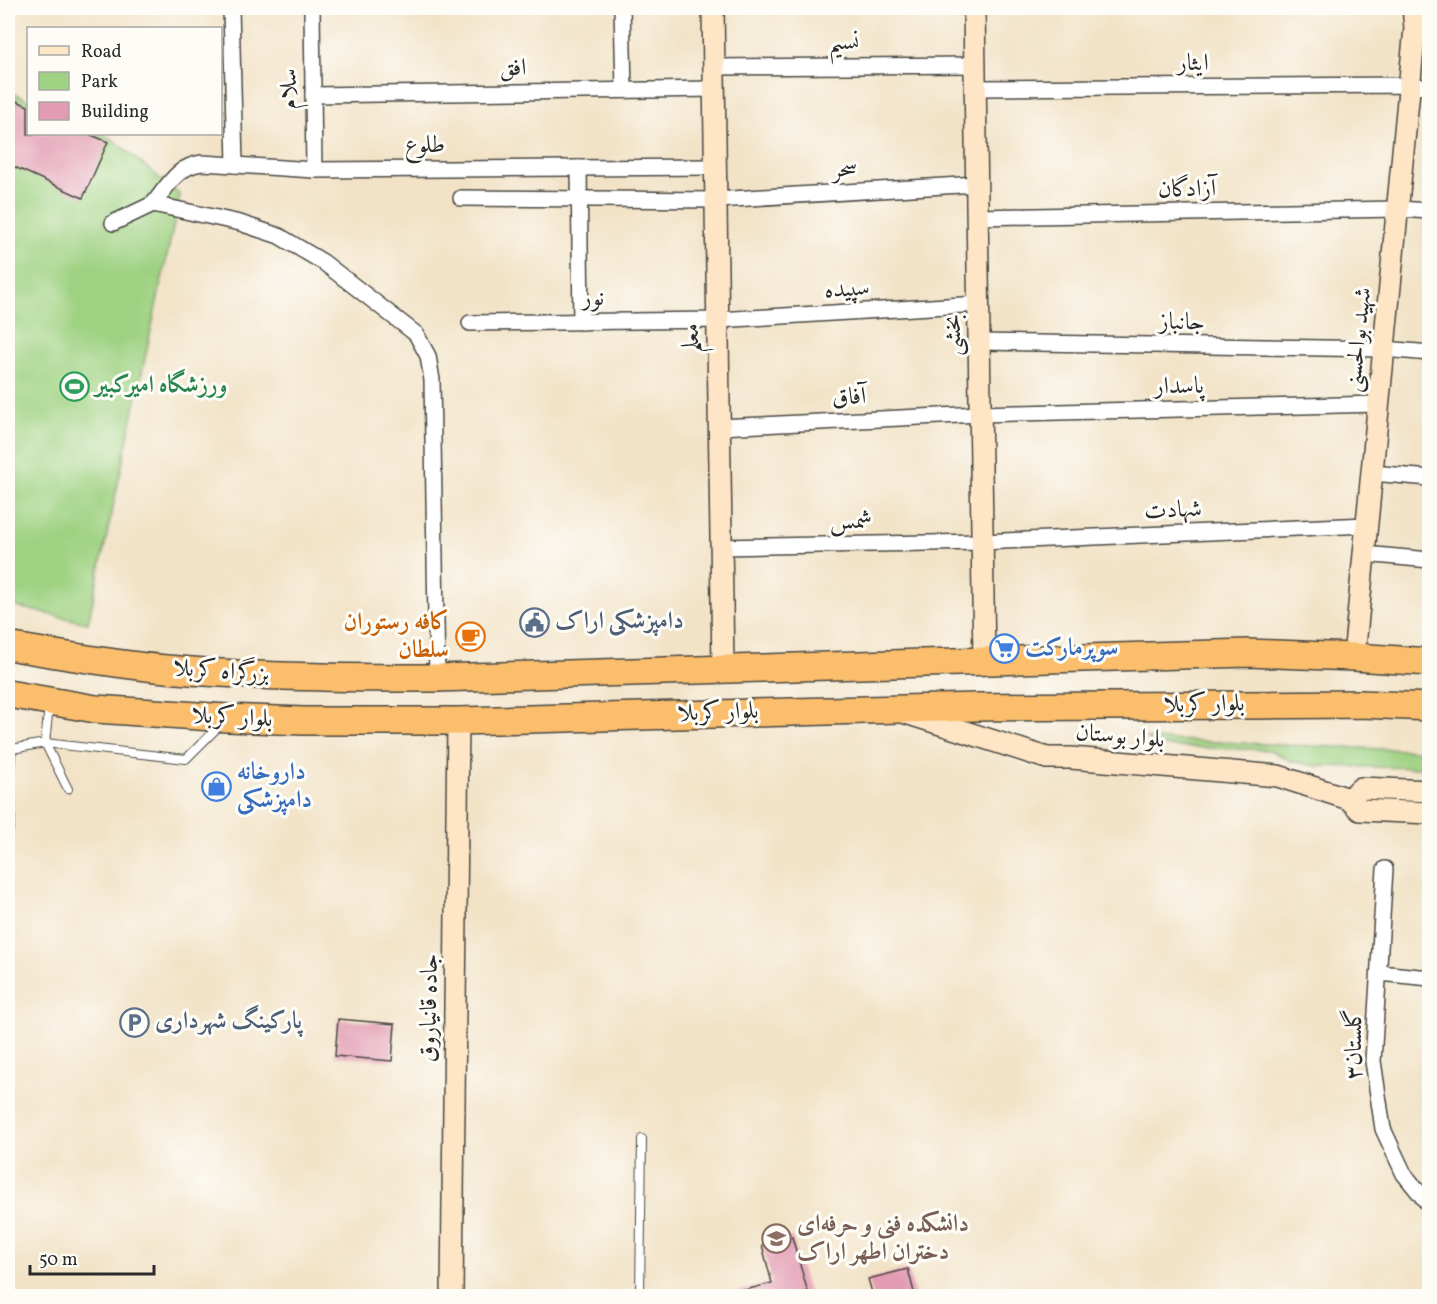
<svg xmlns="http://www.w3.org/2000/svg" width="1437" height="1304" font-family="Vollkorn,Amiri,serif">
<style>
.green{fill:#9ed181;stroke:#647e56;stroke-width:1.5}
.building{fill:#e29bb3}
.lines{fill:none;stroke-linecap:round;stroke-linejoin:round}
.lane-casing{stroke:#494742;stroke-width:10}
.street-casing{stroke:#494742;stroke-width:18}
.secondary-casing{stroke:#494742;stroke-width:24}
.highway-casing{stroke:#494742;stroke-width:30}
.lane{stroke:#fff;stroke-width:8}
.street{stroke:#fff;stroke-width:15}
.secondary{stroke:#fde5c5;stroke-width:21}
.highway{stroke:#fabe6d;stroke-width:27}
.labels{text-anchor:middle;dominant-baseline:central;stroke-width:6;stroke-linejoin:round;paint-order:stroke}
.street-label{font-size:24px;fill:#2b2b2b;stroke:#fdfcf7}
.leisure-label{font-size:24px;font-weight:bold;fill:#27864d;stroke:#fdfcf7;text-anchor:start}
.service-label{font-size:24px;font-weight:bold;fill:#4e5e75;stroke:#fdfcf7;text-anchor:start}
.food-label{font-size:24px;font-weight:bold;fill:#c56008;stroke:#fdfcf7;text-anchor:end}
.shop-label{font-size:24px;font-weight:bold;fill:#366cbe;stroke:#fdfcf7;text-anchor:start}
.education-label{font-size:24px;font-weight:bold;fill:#785e54;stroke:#fdfcf7;text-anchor:start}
</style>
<rect width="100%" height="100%" fill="#fdfcf7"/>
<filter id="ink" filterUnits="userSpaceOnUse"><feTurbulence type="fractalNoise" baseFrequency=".0167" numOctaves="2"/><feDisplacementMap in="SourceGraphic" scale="12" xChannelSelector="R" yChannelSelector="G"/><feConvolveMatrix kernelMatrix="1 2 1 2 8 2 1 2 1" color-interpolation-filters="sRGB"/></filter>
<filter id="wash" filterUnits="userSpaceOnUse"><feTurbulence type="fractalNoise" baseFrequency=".008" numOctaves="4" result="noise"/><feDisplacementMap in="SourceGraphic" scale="24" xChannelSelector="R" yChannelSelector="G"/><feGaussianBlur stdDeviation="1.35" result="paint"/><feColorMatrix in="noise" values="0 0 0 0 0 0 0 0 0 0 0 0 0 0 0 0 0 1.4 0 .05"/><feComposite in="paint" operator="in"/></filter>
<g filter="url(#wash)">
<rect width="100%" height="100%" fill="#f2e3c7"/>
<!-- green -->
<g class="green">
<path d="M8,91L28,100V134H101L112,139L180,195L88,623L8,605Z"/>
<path d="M1147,739L1429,751V768L1315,766L1291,761L1270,750L1157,746Z"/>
</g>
<g id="blocks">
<!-- building -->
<g class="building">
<path d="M8,97L28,106V134H89L108,142L83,198L8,164Z"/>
<path d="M338,1019L395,1024L392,1061L335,1056Z"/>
<path d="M792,1237L809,1296H738L737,1292L772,1283L762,1245Z"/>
<path d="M908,1269L915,1296H873L868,1279Z"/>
</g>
</g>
</g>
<g filter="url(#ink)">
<use href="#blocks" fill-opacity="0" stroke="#494742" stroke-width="1.5"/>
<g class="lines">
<defs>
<g id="lane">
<path d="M49,706L45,743L68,789"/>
<path d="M8,833C16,805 6,777 12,749L45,743L186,759L221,724"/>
<path d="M640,1296L642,1139"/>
<path d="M836,1296H837"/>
</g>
<g id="street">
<path d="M231,8L235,165"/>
<path d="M312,8L314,170"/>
<path d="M622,8L624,90"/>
<path d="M714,67L975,65"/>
<path d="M976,88L1410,85L1430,88"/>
<path d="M313,95L714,89"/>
<path d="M579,168L581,322"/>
<path d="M461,198L716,200L977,184"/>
<path d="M153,204C168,186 177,166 202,163L314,170L716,167"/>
<path d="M977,217L1398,209L1430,211"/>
<path d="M113,223L153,204L240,223L279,236L323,262L416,334L428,356L432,380L437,678"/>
<path d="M470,323L718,320L979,304"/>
<path d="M979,342L1384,349L1430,353"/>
<path d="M719,427L980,414L1378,404"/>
<path d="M1372,473L1430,478"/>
<path d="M721,547L982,542L1367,525"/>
<path d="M1364,554L1430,560"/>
<path d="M1385,869L1373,1061L1383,1129L1404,1174L1430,1206"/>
<path d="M1379,973L1430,978"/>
</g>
<g id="secondary">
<path d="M713,8L723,668"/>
<path d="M974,8L984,662"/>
<path d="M1354,657L1415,28L1413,8"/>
<path d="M906,713L1047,758H1071L1278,776L1349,799"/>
<path d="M1430,791L1361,788L1349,799L1360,810L1430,813"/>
<path d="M452,1296L458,721"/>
</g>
<g id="highway">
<path d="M8,646C60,655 113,664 166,669C256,677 346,678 437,678L1248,653L1354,657L1430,662"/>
<path d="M8,694L96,709L227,718L303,721H458L976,707L1361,704L1430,707"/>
</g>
</defs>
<!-- lane casing -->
<use href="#lane" class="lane-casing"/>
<!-- street casing -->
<use href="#street" class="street-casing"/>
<!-- secondary casing -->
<use href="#secondary" class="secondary-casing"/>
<!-- highway casing -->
<use href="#highway" class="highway-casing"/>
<!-- lane -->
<use href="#lane" class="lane"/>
<!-- street -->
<use href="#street" class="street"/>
<!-- secondary -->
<use href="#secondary" class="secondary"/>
<!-- highway -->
<use href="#highway" class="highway"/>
</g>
</g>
<!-- icons -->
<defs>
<symbol id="stadium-ring" viewBox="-11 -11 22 22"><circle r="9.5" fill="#fdfcf7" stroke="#2e9e5b" stroke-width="1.5"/><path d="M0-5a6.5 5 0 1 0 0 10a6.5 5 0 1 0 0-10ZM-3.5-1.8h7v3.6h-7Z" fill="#2e9e5b"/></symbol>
<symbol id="civic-ring" viewBox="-11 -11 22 22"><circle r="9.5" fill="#fdfcf7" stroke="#5c6f8a" stroke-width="1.5"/><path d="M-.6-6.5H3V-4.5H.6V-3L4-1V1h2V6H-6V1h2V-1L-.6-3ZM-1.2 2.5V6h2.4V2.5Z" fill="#5c6f8a"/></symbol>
<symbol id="cafe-ring" viewBox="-11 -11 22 22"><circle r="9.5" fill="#fdfcf7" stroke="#e8710a" stroke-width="1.5"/><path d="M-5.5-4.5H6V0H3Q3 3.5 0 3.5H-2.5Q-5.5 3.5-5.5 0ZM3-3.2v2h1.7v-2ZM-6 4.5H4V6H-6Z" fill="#e8710a"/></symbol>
<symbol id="supermarket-ring" viewBox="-11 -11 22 22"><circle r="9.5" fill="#fdfcf7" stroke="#3f7fe0" stroke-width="1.5"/><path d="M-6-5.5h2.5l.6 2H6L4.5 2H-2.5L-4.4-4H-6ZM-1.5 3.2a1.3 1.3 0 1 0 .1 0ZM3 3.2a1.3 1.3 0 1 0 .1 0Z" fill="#3f7fe0"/></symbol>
<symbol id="shop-ring" viewBox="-11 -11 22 22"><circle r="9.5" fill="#fdfcf7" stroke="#3f7fe0" stroke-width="1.5"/><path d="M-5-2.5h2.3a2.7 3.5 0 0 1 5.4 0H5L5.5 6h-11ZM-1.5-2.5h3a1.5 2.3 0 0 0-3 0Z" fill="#3f7fe0"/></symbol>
<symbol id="parking-ring" viewBox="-11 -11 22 22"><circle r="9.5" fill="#fdfcf7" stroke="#5c6f8a" stroke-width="1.5"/><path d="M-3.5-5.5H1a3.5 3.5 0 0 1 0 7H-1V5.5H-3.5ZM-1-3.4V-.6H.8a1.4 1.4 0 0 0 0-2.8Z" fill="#5c6f8a"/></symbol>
<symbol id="university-ring" viewBox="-11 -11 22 22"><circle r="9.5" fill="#fdfcf7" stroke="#8d6e63" stroke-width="1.5"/><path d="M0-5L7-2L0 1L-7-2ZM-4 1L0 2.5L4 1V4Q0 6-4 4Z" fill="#8d6e63"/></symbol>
</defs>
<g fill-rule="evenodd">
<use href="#stadium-ring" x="58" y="370" width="33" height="33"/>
<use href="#civic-ring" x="518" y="606" width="33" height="33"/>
<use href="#cafe-ring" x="454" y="620" width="33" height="33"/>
<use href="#supermarket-ring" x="988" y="632" width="33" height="33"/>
<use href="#shop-ring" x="200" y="770" width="33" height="33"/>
<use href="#parking-ring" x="118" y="1006" width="33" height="33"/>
<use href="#university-ring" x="760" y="1222" width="33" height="33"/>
</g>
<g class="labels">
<!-- street labels -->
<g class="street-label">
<text x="844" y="43">نسیم</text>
<text x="1193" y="64">ایثار</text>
<text transform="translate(513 69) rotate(-1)">افق</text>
<text transform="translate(290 89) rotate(-91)">سلام</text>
<text x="425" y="146">طلوع</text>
<text transform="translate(845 170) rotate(-3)">سحر</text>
<text transform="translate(1187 190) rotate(-1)">آزادگان</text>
<text transform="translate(847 290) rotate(-4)">سپیده</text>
<text transform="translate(593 299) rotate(-1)">نور</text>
<text transform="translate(1182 323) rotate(1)">جانباز</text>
<text transform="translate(954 335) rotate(-91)">بخشی</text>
<text transform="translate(692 338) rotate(-91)">معلم</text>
<text transform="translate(1359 340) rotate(-84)">شهید بوالحسنی</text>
<text transform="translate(1179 387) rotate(-1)">پاسدار</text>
<text transform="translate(849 398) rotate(-3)">آفاق</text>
<text transform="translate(1173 511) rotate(-3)">شهادت</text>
<text transform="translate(851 522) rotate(-1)">شمس</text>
<text transform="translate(221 672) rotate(4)">بزرگراه کربلا</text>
<text transform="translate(1204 705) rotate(-1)">بلوار کربلا</text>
<text transform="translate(718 713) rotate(-2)">بلوار کربلا</text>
<text transform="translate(232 718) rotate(3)">بلوار کربلا</text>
<text transform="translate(1120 737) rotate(5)">بلوار بوستان</text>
<text transform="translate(430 1008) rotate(-89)">جاده قانیاروق</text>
<text transform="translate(1355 1044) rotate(-90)">گلستان۳</text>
</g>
<!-- leisure labels -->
<g class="leisure-label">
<text x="95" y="386">ورزشگاه امیرکبیر</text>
</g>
<!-- service labels -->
<g class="service-label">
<text x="555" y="622">دامپزشکی اراک</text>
<text x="155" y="1022">پارکینگ شهرداری</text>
</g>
<!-- food labels -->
<g class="food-label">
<text x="449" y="623">کافه رستوران<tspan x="449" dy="28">سلطان</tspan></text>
</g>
<!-- shop labels -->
<g class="shop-label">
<text x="1025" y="649">سوپرمارکت</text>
<text x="237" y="773">داروخانه<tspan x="237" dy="28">دامپزشکی</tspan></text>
</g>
<!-- education labels -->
<g class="education-label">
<text x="797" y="1225">دانشکده فنی و حرفه‌ای<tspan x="797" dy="28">دختران اطهر اراک</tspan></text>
</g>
</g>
<!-- margin -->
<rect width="1437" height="1304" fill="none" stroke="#fdfcf7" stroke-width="30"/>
<!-- legend -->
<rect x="27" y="27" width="195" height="108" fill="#fdfcf7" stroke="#a9a8a5" stroke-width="1.5"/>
<rect x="39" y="46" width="30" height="9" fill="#fde5c5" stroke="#a9a8a5" stroke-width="1.5"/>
<text x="81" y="57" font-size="18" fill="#2b2b2b">Road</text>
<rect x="39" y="72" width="30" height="18" fill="#9ed181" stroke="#a9a8a5" stroke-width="1.5"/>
<text x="81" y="87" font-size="18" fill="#2b2b2b">Park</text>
<rect x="39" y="102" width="30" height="18" fill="#e29bb3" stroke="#a9a8a5" stroke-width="1.5"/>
<text x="81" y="117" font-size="18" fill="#2b2b2b">Building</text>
<!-- scale -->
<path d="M30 1265v9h124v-9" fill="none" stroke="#2b2b2b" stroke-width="3"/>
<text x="39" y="1265" font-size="18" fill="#2b2b2b" stroke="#fdfcf7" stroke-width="4.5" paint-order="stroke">50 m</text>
</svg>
